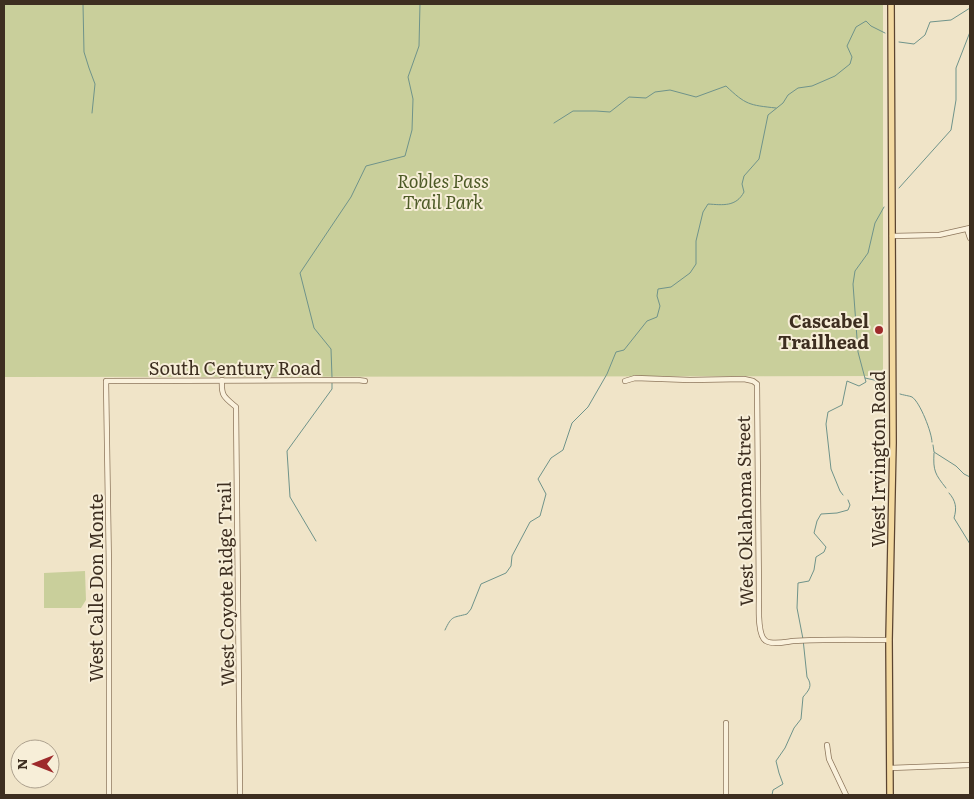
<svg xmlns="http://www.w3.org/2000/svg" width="974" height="799" font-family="Literata,serif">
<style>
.green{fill:#c9cf9b}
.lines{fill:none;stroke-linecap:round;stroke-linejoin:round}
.stream{stroke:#6f938a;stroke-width:1}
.minor-casing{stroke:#8d765c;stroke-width:6}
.major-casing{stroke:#5b4430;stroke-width:8}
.minor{stroke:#faf1dc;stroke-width:4.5}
.major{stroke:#f3d9a0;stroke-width:5.5}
.poi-dot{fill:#9e2a2b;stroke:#f7eed8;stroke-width:2}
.labels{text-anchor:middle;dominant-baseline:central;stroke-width:4;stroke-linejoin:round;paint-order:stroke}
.park-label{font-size:18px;font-style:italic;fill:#4d5a26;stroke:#f7eed8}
.poi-label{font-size:18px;font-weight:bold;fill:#3d2e20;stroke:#f7eed8;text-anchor:end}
.street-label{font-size:18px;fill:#3d2e20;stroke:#f7eed8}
</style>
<rect width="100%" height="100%" fill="#f0e4c8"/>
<!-- green -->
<g class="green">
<path d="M4,4H883V376L4,377Z"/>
<path d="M85,571L86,600L81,608H44V573Z"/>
</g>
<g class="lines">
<!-- stream -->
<g class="stream">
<path d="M83,4L84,52L89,68L95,84L92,113"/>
<path d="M899,42L914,44L925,35L930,22L951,20L970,8"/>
<path d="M554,123L573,111H596L610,112L629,97L646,98L655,92L670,90L696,97L726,86C746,105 749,105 776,108"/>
<path d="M899,188L951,130L956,100V68L970,32"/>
<path d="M332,377L331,349L314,328L300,273L351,197L366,166L405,156L412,130L413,99L408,77L419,46L420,4"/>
<path d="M865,378L874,380L884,386"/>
<path d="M900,394C903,395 910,396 912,397C920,402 932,433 932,442"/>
<path d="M933,445L934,452L956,466L964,474L970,477"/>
<path d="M934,453C933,471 935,474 946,488"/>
<path d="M949,493C956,501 957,508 954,518L970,544"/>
<path d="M843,495L840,491L831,469L826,424L828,412L842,405L847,381L859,386L866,382L858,352L853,284L855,271L868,253L875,223L884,207"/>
<path d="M316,541L290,497L287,451L332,389V381"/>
<path d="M445,630C452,615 453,618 467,614L471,609L481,584L506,573L511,566L512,556L530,522L540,516L546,494L538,479L551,458L563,450L572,423L588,407L607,374L616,352L624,350L647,321L657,317L660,306L657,296L658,289L671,287L690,273L696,264V241L703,212L708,204C723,205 736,207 744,192L742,184L744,176L759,159L768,115L783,103L788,95L798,88L812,86L835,76L850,64L852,57L847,46L856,27L866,21L871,26L885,33"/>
<path d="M772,795L773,790L783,784L779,773L776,761L785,748L794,728L801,719L803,697C809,690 813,686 807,677L803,639L797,608L798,583L809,581L814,570L816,557L824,552L826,547L814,533L817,521L821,514L837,513L848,510L850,505L848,500"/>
</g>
<defs>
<g id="minor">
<path d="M967,229L970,238"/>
<path d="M892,236L939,235L970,228"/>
<path d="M222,380C221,396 224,397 236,407L240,795"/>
<path d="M625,381L635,378L690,380L744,379L753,381L757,384L759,597C759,606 757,636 766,641C773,645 785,642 793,641C825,639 857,640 889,640"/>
<path d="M827,745L829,759L846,795"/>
<path d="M890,768L970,765"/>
<path d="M109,795V569L106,381C190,380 274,380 358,380L365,381"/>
<path d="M726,795V723"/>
</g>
<path id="major" d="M890,795L889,640L893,443L891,4"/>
</defs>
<!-- minor casing -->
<use href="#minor" class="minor-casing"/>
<!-- major casing -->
<use href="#major" class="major-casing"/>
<!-- minor -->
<use href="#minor" class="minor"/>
<!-- major -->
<use href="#major" class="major"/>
</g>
<!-- markers -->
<circle class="poi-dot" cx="879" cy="330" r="5"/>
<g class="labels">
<!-- park labels -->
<g class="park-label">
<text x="443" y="180">Robles Pass<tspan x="443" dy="21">Trail Park</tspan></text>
</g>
<!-- poi labels -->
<g class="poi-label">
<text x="869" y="320">Cascabel<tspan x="869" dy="21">Trailhead</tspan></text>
</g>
<!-- street labels -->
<g class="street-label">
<text x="235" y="367">South Century Road</text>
<text transform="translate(877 459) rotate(-90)">West Irvington Road</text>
<text transform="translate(744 511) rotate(-91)">West Oklahoma Street</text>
<text transform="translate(225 584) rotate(-91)">West Coyote Ridge Trail</text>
<text transform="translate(95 588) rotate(-90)">West Calle Don Monte</text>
</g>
</g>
<!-- border -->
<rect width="974" height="799" fill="none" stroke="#3d2e20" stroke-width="10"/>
<!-- north arrow -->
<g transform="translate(35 764) rotate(270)"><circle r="24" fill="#f7eed8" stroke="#ada18e"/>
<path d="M0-4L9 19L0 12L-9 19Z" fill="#9e2a2b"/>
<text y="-8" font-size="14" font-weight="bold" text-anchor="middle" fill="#3d2e20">N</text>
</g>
</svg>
